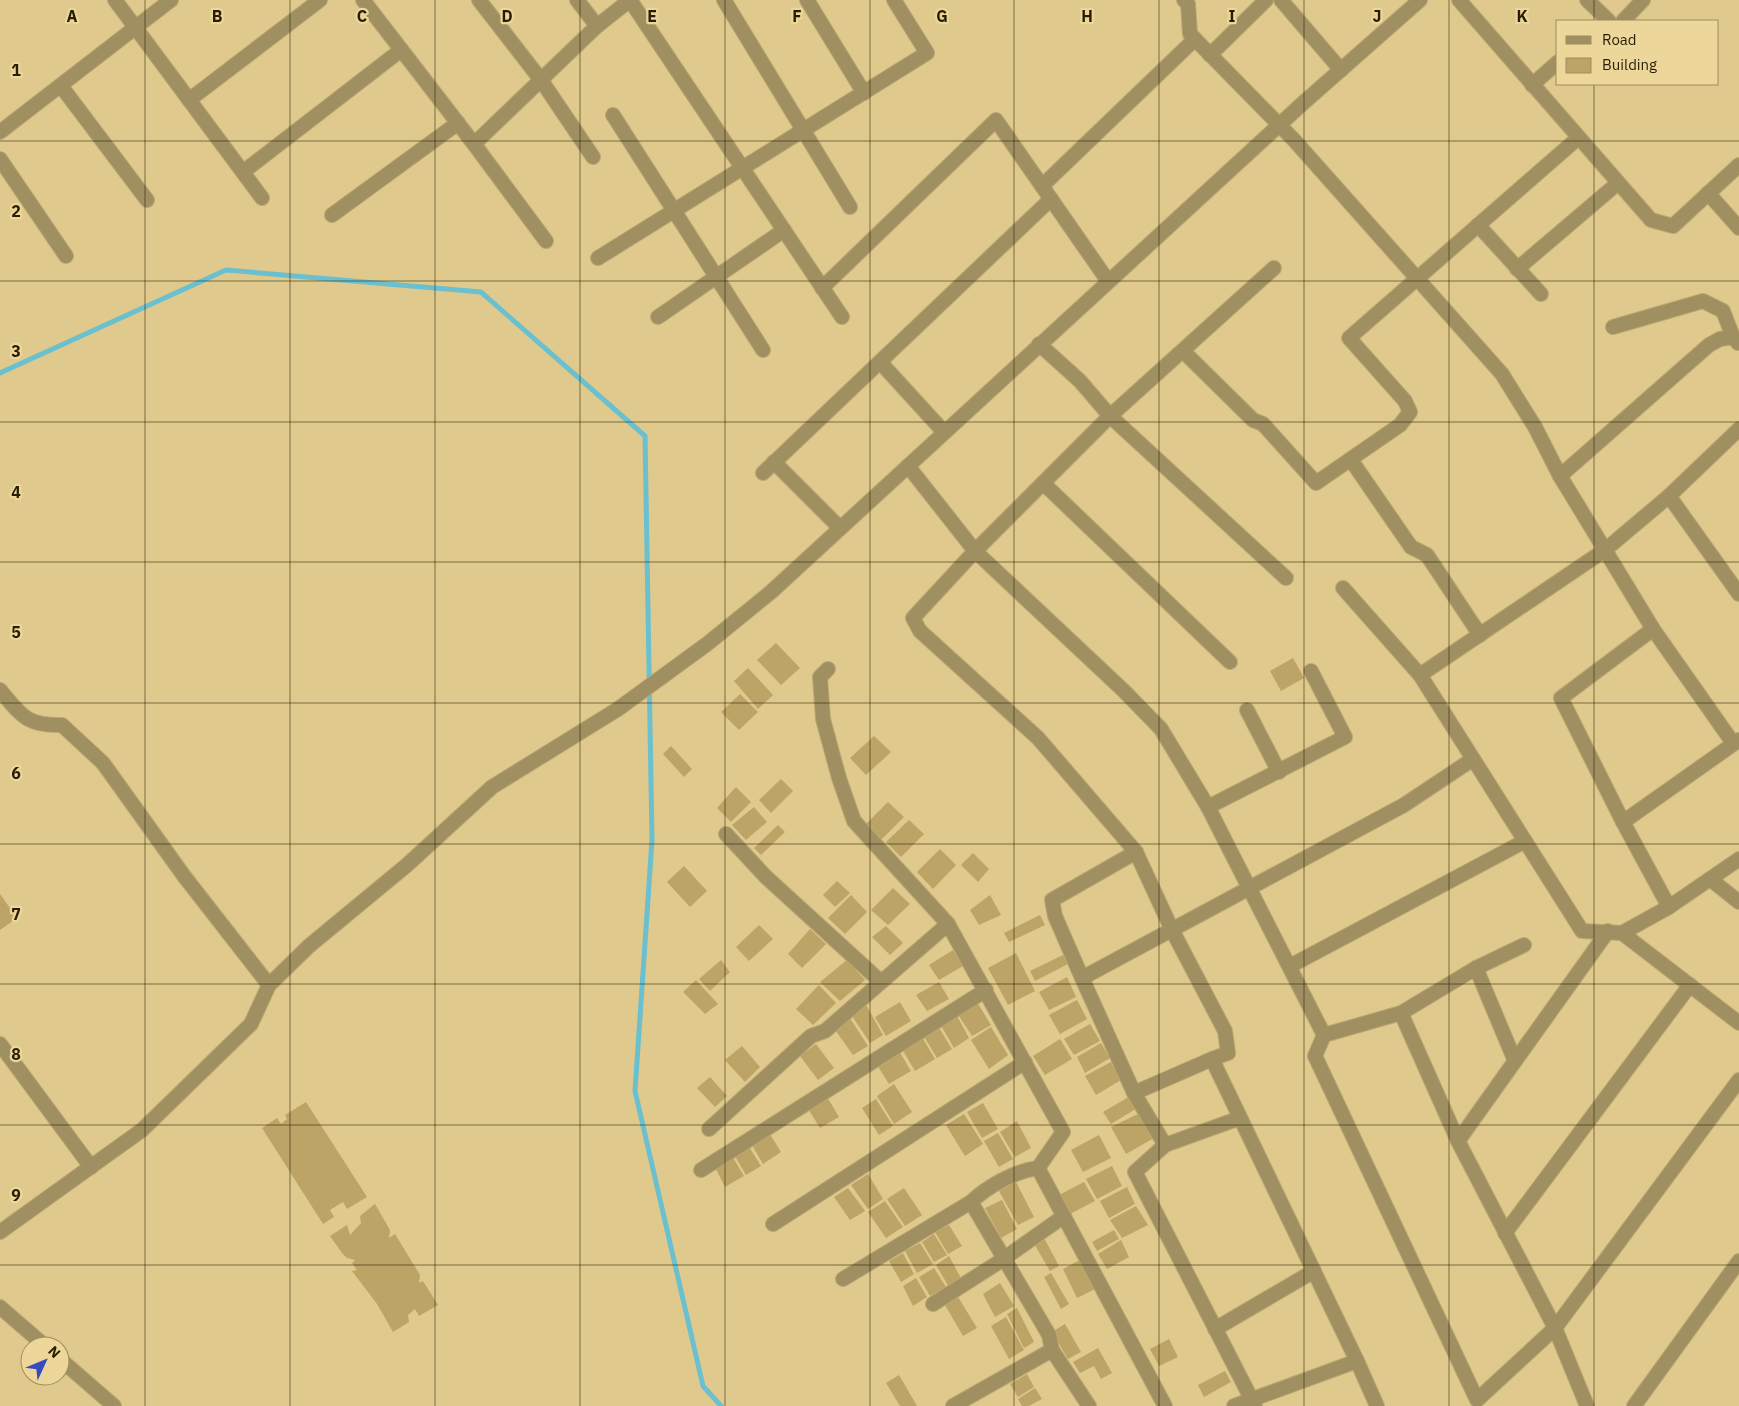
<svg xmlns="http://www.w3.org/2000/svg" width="1739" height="1406" font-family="'IBM Plex Sans',sans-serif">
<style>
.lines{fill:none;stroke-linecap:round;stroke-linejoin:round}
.stream{stroke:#6ac0cf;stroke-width:5}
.building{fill:#bba466}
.minor-casing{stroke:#bba772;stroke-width:16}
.tertiary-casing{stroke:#bba772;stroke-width:16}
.minor{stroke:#a08f61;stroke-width:14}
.tertiary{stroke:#a08f61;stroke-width:14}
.grid{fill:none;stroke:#271e05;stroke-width:1;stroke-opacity:0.55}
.grid-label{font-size:16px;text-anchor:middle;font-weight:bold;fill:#271e05;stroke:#edd699;stroke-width:4.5;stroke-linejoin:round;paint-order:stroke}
</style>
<rect width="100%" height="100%" fill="#e0c98d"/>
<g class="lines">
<!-- stream -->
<path class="stream" d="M0,373L226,270L481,292L645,436L652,840L635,1091L703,1386L721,1406"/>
</g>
<!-- building -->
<g class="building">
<path d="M776,643L800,668L781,685L757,660Z"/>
<path d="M1293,658L1304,678L1281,691L1270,671Z"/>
<path d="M748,668L773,695L758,709L734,681Z"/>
<path d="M740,694L758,712L739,730L721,712Z"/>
<path d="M874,736L891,752L866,775L850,758Z"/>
<path d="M671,746L692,769L684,777L663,754Z"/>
<path d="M781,779L793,791L771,813L759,800Z"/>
<path d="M736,787L751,802L731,822L717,808Z"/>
<path d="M888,802L904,817L881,840L866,824Z"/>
<path d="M754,807L767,822L746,840L732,825Z"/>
<path d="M909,820L924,834L901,857L886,842Z"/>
<path d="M778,825L785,832L761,855L754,848Z"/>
<path d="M940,849L956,865L933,889L917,872Z"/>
<path d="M973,853L989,869L978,882L961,865Z"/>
<path d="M684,866L707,891L690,907L667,882Z"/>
<path d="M837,881L850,893L835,907L823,895Z"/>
<path d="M893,888L910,904L888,925L871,910Z"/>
<path d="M0,894L17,918L0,930Z"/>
<path d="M851,895L867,912L845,934L828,918Z"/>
<path d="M990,895L1001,915L979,925L970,910Z"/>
<path d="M1040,915L1045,925L1009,942L1004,933Z"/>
<path d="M759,925L773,939L749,961L736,947Z"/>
<path d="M886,926L903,943L890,955L872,937Z"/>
<path d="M810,929L826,944L802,968L788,954Z"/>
<path d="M953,950L963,966L939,980L929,965Z"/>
<path d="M1016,953L1035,991L1008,1005L988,968Z"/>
<path d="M1063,955L1068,964L1035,981L1030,971Z"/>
<path d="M721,960L730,972L710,991L699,979Z"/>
<path d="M847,960L865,980L840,1001L820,982Z"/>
<path d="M1067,977L1076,997L1049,1010L1039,992Z"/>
<path d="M696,980L718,1004L705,1014L683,992Z"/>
<path d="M939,982L949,999L927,1011L916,995Z"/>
<path d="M819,985L836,1003L813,1025L796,1009Z"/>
<path d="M1077,1000L1087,1019L1060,1034L1049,1015Z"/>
<path d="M900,1002L911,1021L886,1036L875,1017Z"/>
<path d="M977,1002L991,1025L972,1036L957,1013Z"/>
<path d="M865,1003L883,1035L870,1043L850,1013Z"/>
<path d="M956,1014L969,1038L954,1048L940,1024Z"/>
<path d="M848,1015L868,1046L853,1055L833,1027Z"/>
<path d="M1090,1024L1100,1041L1074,1055L1064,1039Z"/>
<path d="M938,1026L952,1049L937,1058L923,1035Z"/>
<path d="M991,1027L1008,1055L989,1069L971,1040Z"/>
<path d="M922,1037L935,1059L915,1071L902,1049Z"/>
<path d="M1060,1039L1072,1059L1045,1075L1033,1056Z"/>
<path d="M1101,1043L1110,1058L1085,1073L1077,1057Z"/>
<path d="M816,1044L834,1068L818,1080L800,1056Z"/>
<path d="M742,1046L760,1067L745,1082L725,1060Z"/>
<path d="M899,1051L911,1071L889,1084L877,1065Z"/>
<path d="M1111,1062L1121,1080L1096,1095L1085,1076Z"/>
<path d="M710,1077L727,1096L715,1107L697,1088Z"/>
<path d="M894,1084L912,1112L894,1124L877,1096Z"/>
<path d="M826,1095L839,1117L820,1128L807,1107Z"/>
<path d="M1132,1095L1139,1107L1111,1124L1103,1112Z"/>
<path d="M876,1099L893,1126L879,1135L862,1108Z"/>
<path d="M306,1102L367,1197L347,1209L343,1202L330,1210L334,1217L323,1224L262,1128L277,1118L281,1124L287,1119L285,1115Z"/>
<path d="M983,1103L998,1129L982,1138L967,1112Z"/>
<path d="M1140,1113L1154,1138L1126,1154L1111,1127Z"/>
<path d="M964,1114L983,1144L965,1156L946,1125Z"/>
<path d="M1017,1121L1031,1148L1015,1157L1000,1132Z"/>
<path d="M768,1131L781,1152L763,1164L750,1142Z"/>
<path d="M998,1133L1013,1159L999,1167L984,1141Z"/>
<path d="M1099,1135L1111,1158L1083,1172L1071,1150Z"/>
<path d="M748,1145L761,1166L746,1175L733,1153Z"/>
<path d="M732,1156L744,1176L725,1187L714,1165Z"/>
<path d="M1112,1166L1122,1186L1097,1199L1086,1179Z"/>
<path d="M868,1174L883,1199L868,1209L851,1185Z"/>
<path d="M1016,1182L1034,1217L1018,1225L999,1191Z"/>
<path d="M1084,1182L1095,1201L1070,1214L1059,1195Z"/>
<path d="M1127,1187L1135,1204L1109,1218L1100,1201Z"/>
<path d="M848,1188L865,1211L850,1220L834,1197Z"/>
<path d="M904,1188L922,1215L905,1226L887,1199Z"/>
<path d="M1002,1200L1017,1229L1001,1238L985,1208Z"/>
<path d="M885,1201L903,1227L886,1238L868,1212Z"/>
<path d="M375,1204L390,1230L389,1238L395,1234L420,1275L419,1283L423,1281L438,1305L419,1316L415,1309L408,1315L409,1322L393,1332L377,1304L352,1271L357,1270L352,1263L355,1260L347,1258L342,1253L330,1236L347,1225L350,1235L361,1223L360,1216Z"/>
<path d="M1136,1206L1148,1225L1122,1238L1110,1220Z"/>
<path d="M949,1225L962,1246L948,1254L935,1232Z"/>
<path d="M1114,1230L1119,1239L1097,1251L1092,1242Z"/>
<path d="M934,1234L947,1255L934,1262L922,1242Z"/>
<path d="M1043,1236L1059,1266L1050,1271L1033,1242Z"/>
<path d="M1121,1240L1129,1257L1107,1269L1098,1254Z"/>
<path d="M920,1243L933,1264L917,1273L905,1251Z"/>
<path d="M903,1253L914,1274L901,1282L889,1261Z"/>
<path d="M949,1256L962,1280L949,1287L936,1265Z"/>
<path d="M1080,1260L1095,1289L1077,1298L1063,1269Z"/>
<path d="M934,1268L946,1287L930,1296L919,1277Z"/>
<path d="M1051,1273L1069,1304L1061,1309L1044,1277Z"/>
<path d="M916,1278L927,1297L913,1306L903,1286Z"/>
<path d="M1000,1283L1014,1306L995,1317L983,1294Z"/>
<path d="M958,1297L977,1328L963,1336L945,1305Z"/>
<path d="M1017,1308L1034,1342L1024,1348L1007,1314Z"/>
<path d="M1006,1317L1024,1350L1009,1359L991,1326Z"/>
<path d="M1065,1324L1081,1352L1068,1359L1052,1332Z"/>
<path d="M1169,1339L1178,1357L1159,1366L1150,1349Z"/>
<path d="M1098,1348L1112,1373L1101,1379L1094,1366L1080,1373L1073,1362Z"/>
<path d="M1225,1371L1231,1382L1204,1397L1198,1385Z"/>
<path d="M1027,1374L1034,1387L1018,1397L1010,1384Z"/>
<path d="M899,1375L917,1406H900L886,1383Z"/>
<path d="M1035,1388L1042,1399L1029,1406H1022L1018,1399Z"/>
</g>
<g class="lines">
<defs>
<g id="minor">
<path d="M115,0L262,198"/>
<path d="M363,0L474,144L546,241"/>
<path d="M479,0L541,80L593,157"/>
<path d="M577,0L597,26L630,0"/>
<path d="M630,0L842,317"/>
<path d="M724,0L850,207"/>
<path d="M807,0L864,93"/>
<path d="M1184,0L1188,4L1190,34L1294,140L1502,374L1535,427L1560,476L1653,629L1733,743"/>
<path d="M1281,0L1341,70"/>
<path d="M1459,0L1651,220L1673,226L1739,165"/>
<path d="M1587,0L1609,21"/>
<path d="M1623,21L1643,0"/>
<path d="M1210,55L1266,0"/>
<path d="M1532,85L1558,62"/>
<path d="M61,86L147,200"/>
<path d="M189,100L320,0"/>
<path d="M613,115L763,350"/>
<path d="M0,132L171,0"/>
<path d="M474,144L597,26"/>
<path d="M0,159L66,256"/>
<path d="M243,172L401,50"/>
<path d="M1042,186L1195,39"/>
<path d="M1708,193L1739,228"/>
<path d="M332,215L458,123"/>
<path d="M1478,225L1541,294"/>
<path d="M598,258L927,53L894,0"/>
<path d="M1517,269L1618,183"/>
<path d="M822,288L996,120L1108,281"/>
<path d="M658,317L784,230"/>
<path d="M1613,327L1703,301L1723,311L1733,337L1738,343"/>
<path d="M1039,344L1080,381L1110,416L1286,578"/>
<path d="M1183,351L1253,420L1263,424L1316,483L1400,425L1410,412L1405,401L1349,338L1578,138"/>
<path d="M880,362L944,432"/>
<path d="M1351,460L1411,547L1427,555L1480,635"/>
<path d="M774,462L840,528"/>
<path d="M908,466L975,551L1124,691L1161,729L1208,807L1324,1035"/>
<path d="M763,473L1051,199"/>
<path d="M1560,476L1709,345L1720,339L1733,337"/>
<path d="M1043,483L1230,662"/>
<path d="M1669,496L1739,429"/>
<path d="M1343,588L1420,675"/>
<path d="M1739,594L1669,496L1605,550L1420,675L1582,931L1622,933L1739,1023"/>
<path d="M1653,629L1561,698L1623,822L1669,907"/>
<path d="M828,669L820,677L823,719L839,778L854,821L948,924L1063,1132L1038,1168C1015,1171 988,1186 971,1202L843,1279"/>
<path d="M0,690C21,715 26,726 62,725L103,763L184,876L269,985"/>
<path d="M1247,710L1279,772"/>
<path d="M1208,807L1345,737L1311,671"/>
<path d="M1623,822L1739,740"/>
<path d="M726,834L766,877L880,981"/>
<path d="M1710,879L1739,902"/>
<path d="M1622,933L1669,907L1739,859"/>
<path d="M1290,966L1525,841"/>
<path d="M1476,968L1524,945"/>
<path d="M1082,978L1055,916L1052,900L1136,852"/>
<path d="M1401,1013L1324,1035L1315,1056L1477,1400L1555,1328L1739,1080"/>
<path d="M0,1044L91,1167"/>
<path d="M1212,1059L1228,1053L1225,1031L1172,930L1136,852L1038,738L920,631L913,618L975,551L1110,416L1274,268"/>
<path d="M1134,1093L1165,1145"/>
<path d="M1240,1118L1165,1145L1135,1172L1255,1406"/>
<path d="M709,1129L811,1036L825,1031L948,924"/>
<path d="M1458,1141L1515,1061"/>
<path d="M1038,1168L1165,1406"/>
<path d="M701,1170L986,990"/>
<path d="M971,1202L1049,1335L1052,1350L1089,1406"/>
<path d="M773,1224L1025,1062"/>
<path d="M1505,1233L1690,985"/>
<path d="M933,1304L999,1262L1064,1216"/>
<path d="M0,1307L45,1346"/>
<path d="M1215,1329L1314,1271"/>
<path d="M60,1359L114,1406"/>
<path d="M1357,1361L1377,1406"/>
<path d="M953,1406L1052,1350"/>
<path d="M1234,1406L1357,1361L1212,1059L1134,1093L1082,978L1404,805L1473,759"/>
<path d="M1587,1406L1555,1328L1458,1141L1401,1013L1476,968L1515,1061L1608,931"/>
<path d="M1634,1406L1739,1261"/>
</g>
<path id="tertiary" d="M0,1232L142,1130L251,1024L269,985L309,946L407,865L492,787L618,709L707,644L771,592L1302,104L1420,0"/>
</defs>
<!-- minor casing -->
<use href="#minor" class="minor-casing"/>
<!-- tertiary casing -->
<use href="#tertiary" class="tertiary-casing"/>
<!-- minor -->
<use href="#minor" class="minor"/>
<!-- tertiary -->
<use href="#tertiary" class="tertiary"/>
</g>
<!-- grid -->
<path class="grid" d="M145,0V1406M290,0V1406M435,0V1406M580,0V1406M725,0V1406M870,0V1406M1014,0V1406M1159,0V1406M1304,0V1406M1449,0V1406M1594,0V21M1594,84V1406M0,141H1739M0,281H1739M0,422H1739M0,562H1739M0,703H1739M0,844H1739M0,984H1739M0,1125H1739M0,1265H1739"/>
<g class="grid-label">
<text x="72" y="22">A</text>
<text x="217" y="22">B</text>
<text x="362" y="22">C</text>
<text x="507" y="22">D</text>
<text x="652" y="22">E</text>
<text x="797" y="22">F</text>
<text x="942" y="22">G</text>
<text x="1087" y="22">H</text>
<text x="1232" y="22">I</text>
<text x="1377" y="22">J</text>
<text x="1522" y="22">K</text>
<text x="16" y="76">1</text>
<text x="16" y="217">2</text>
<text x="16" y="357">3</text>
<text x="16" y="498">4</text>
<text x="16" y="638">5</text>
<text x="16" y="779">6</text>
<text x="16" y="920">7</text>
<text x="16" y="1060">8</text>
<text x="16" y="1201">9</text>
</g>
<!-- legend -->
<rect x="1556" y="20" width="162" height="65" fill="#edd699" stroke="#9e8c5e"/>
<rect x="1566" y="36" width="25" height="8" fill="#a08f61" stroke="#9e8c5e"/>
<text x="1602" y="45" font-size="15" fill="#271e05">Road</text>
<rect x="1566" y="58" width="25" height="15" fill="#bba466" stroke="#9e8c5e"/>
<text x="1602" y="70" font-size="15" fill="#271e05">Building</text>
<!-- north arrow -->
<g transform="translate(45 1361) rotate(46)"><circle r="24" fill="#edd699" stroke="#9e8c5e"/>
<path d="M0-4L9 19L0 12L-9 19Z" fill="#364cbe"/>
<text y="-8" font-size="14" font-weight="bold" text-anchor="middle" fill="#271e05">N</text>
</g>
</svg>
